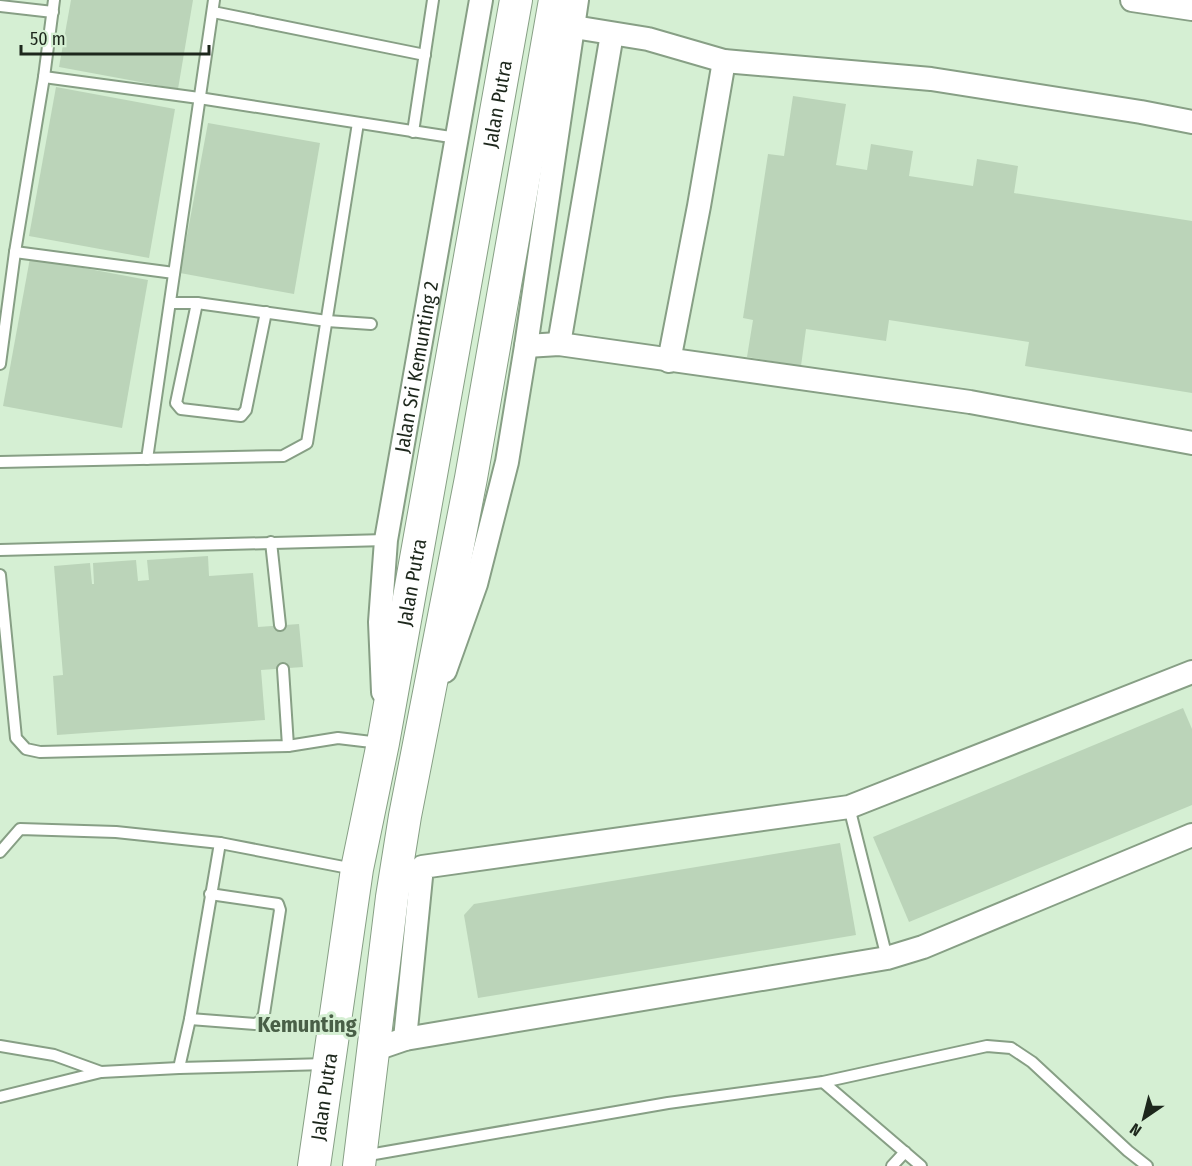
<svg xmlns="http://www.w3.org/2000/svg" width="1192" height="1166" font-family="'Fira Sans Condensed',sans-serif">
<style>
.building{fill:#bbd4b9}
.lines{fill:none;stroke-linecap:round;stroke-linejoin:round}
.lane-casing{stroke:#879f85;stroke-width:14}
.street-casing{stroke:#879f85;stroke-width:26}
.secondary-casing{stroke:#879f85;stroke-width:34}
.lane{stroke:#fff;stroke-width:10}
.street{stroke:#fff;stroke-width:22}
.secondary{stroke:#fff;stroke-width:32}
.labels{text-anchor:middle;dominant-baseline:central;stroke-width:6;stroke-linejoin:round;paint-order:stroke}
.street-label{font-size:20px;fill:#1d271c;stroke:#d5efd3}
.quarter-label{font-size:22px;font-weight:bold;fill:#495f47;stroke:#d5efd3}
</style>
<rect width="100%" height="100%" fill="#d5efd3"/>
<!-- building -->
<g class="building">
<path d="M71,0H193L178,89L59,67Z"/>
<path d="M56,87L175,109L149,258L29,236Z"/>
<path d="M793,96L846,104L836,165L867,170L871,144L913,151L909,176L973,186L977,159L1018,166L1014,193L1192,221V393L1025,366L1029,342L889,320L886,341L806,329L801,366L747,357L753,320L743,318L768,154L784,156Z"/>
<path d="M208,123L320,143L294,294L180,273Z"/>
<path d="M30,258L148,280L122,428L3,406Z"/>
<path d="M208,556L209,576L253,573L258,627L299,624L303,667L261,670L265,720L57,735L53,676L63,675L54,566L90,563L92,584H94L93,563L136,560L138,581L149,580L147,560Z"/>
<path d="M1183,708L1192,729V805L909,922L873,837Z"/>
<path d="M840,843L856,935L478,998L464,915L474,904Z"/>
</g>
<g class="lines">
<defs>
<g id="lane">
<path d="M0,6L53,12"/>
<path d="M213,12L425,55"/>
<path d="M44,77L199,98L457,138"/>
<path d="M413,132L433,0"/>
<path d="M15,252L174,273"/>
<path d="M170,303H197L327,321L371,324"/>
<path d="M197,303L176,403L181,409L241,416L246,410L266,312"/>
<path d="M0,364L15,252L44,77L54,0"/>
<path d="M147,459L214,0"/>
<path d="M0,462L283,456L307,443L358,123"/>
<path d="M271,542L280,625"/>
<path d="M0,550L386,540"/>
<path d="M0,575L16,738L26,749L40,752L288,746L283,669"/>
<path d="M288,746L338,738L380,743"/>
<path d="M849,807L887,958"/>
<path d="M0,852L20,829L116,832L220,843L354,869"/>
<path d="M190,1019L255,1024L261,1021L264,1014L280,910L278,904L210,894"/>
<path d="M0,1046L54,1055L101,1072"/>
<path d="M179,1068L190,1019L220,843"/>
<path d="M823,1082L921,1166"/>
<path d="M0,1097L101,1072L179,1068L326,1064"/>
<path d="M363,1156L668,1103L823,1082L987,1046L1011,1048L1032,1062L1128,1151L1147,1166"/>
<path d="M892,1166L905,1152"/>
</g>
<g id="street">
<path d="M1132,0L1192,9"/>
<path d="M574,27L648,39L724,61L931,79L1141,112L1192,122"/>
<path d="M559,344L612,34"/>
<path d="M526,346L559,344L970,402L1192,443"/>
<path d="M669,361L699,206L724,61"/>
<path d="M445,671L476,584L507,462L526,346L577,0"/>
<path id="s1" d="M383,692L380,622L386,540L481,0"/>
<path d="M405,1039L422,867L849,807L1192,672"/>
<path d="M373,1050L405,1039L887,958L923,947L1192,835"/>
</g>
<g id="secondary">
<path id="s2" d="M314,1166L357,869L383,743L516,0"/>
<path d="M359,1166L392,897L405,816L471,478L555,0"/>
</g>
</defs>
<!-- lane casing -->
<use href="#lane" class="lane-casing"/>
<!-- street casing -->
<use href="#street" class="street-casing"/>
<!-- secondary casing -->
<use href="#secondary" class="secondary-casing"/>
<!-- lane -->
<use href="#lane" class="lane"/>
<!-- street -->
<use href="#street" class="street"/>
<!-- secondary -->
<use href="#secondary" class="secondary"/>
</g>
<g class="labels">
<!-- street labels -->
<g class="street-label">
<text stroke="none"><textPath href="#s2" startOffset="1078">Jalan Putra</textPath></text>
<text stroke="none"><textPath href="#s1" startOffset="328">Jalan Sri Kemunting 2</textPath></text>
<text stroke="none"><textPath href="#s2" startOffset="592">Jalan Putra</textPath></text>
<text stroke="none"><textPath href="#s2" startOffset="70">Jalan Putra</textPath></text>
</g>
<!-- quarter labels -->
<g class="quarter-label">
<text x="307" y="1024">Kemunting</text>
</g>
</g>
<!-- north arrow -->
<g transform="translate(1144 1118) rotate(215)" stroke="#d5efd3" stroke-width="4.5" paint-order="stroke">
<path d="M0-4.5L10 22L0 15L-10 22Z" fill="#1d271c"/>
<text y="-9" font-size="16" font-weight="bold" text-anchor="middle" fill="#1d271c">N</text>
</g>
<!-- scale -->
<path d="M21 45v9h188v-9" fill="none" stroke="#1d271c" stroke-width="3"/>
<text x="30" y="45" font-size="18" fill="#1d271c" stroke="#d5efd3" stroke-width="4.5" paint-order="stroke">50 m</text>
</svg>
